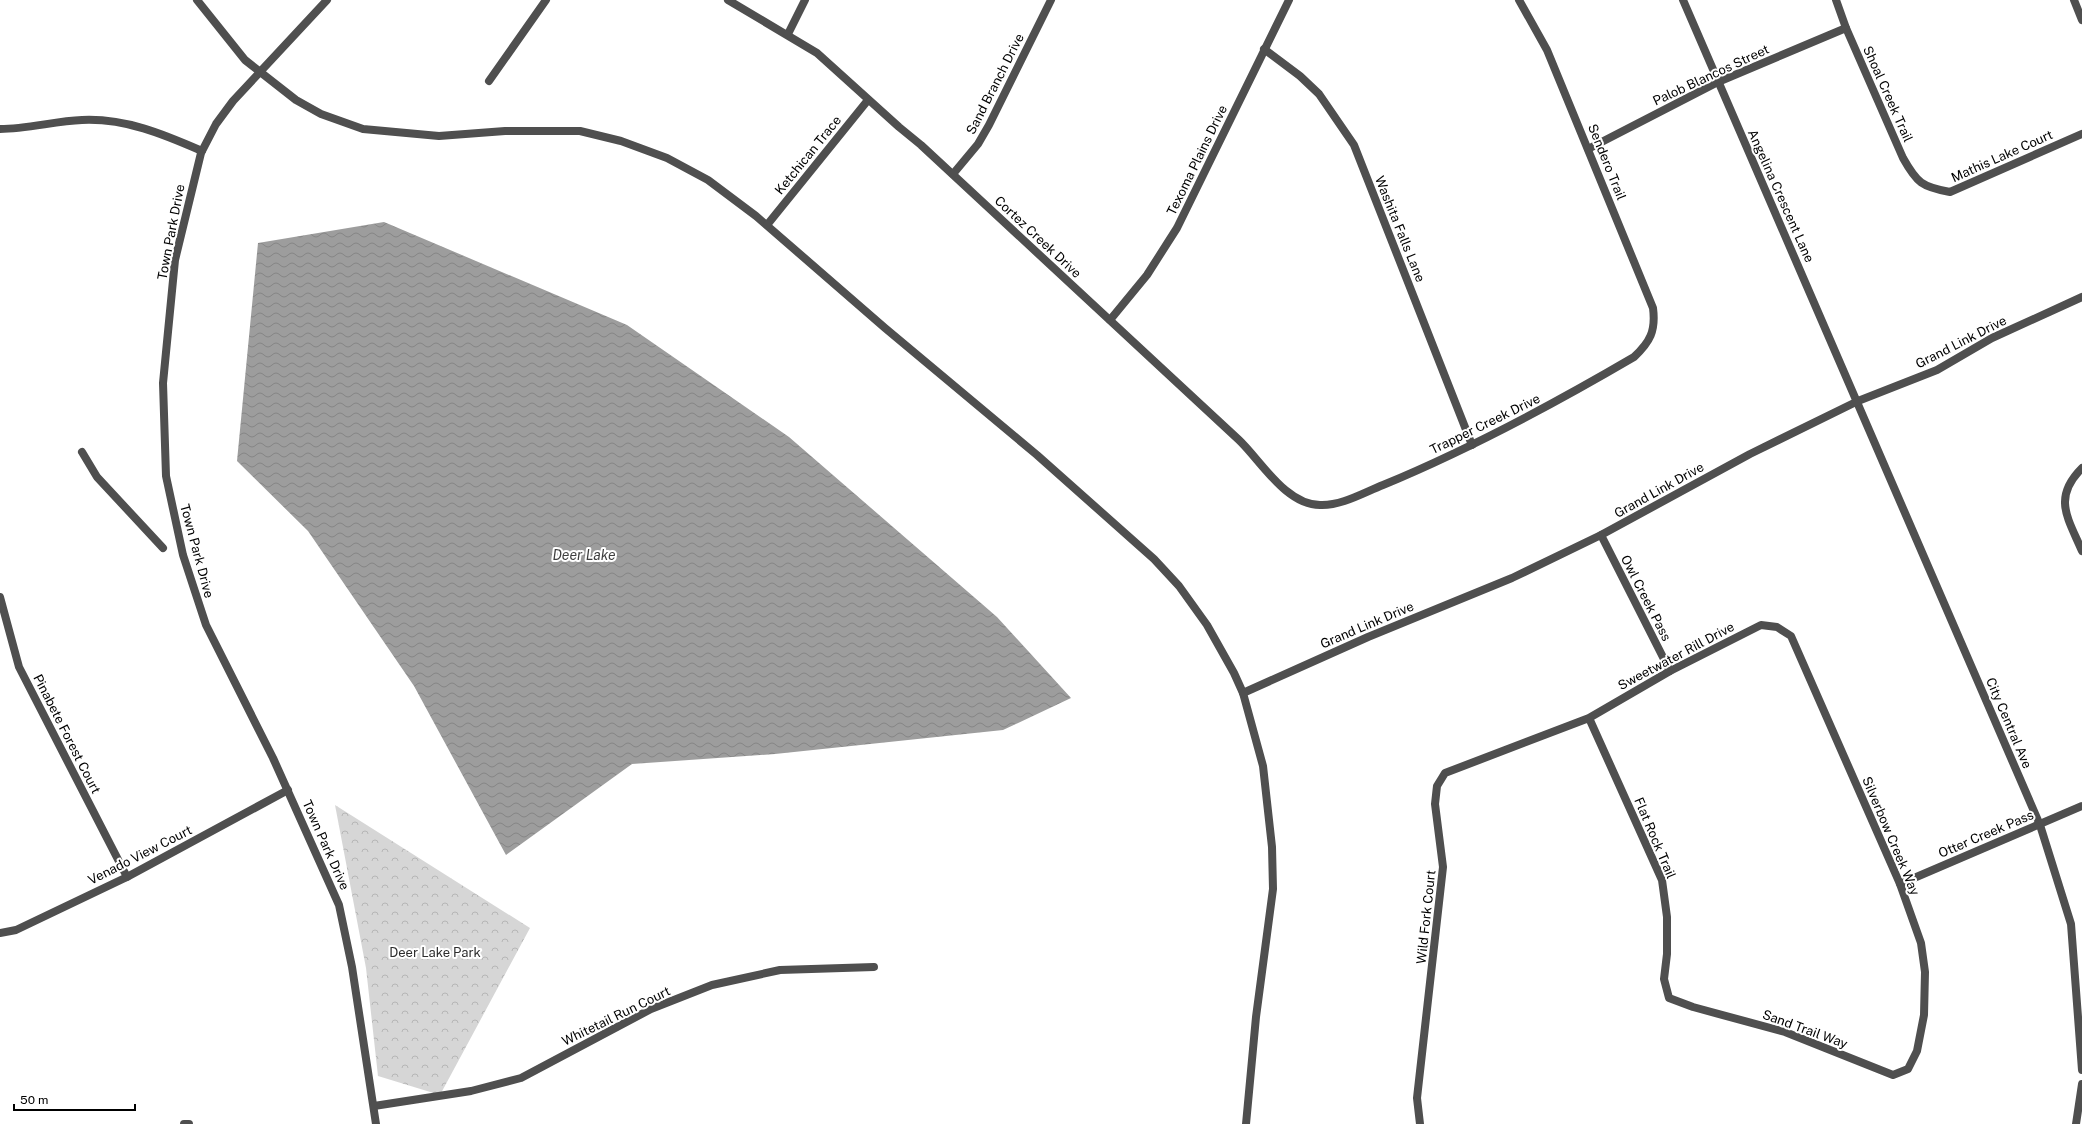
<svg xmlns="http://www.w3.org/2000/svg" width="2082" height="1124" font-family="'Public Sans',sans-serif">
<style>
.park{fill:url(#park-crowns)}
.water{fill:url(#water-waves)}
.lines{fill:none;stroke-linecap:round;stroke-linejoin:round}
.lane{stroke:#4f4f4f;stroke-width:8}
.street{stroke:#4f4f4f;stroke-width:8}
.labels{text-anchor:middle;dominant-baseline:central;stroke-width:4;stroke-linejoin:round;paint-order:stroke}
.street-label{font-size:13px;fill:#000;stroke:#fff}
.park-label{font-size:13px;fill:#2d2d2d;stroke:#fff}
.water-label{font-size:14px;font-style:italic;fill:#3e3e3e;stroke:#fff}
</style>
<defs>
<pattern id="park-crowns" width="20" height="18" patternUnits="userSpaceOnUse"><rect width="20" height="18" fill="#d6d6d6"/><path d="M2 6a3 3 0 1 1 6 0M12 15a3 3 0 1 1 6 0" fill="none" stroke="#b6b6b6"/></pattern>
<pattern id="water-waves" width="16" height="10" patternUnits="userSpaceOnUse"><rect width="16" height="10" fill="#9d9d9d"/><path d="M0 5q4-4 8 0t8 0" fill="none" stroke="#858585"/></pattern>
</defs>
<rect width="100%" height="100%" fill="#fff"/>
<!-- park -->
<path class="park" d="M335,805L530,928L440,1095L378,1076L366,968Z"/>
<!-- water -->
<path class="water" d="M384,222L627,325L789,437L997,617L1071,698L1003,730L775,754L632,764L506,855L414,686L308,531L237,461L258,243Z"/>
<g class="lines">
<!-- lane -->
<path class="lane" d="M0,129C28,129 55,121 82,120C125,118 163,134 202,151"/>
<!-- street -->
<g class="street">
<path d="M197,0L245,60L296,100L321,114L363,129L439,136L505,131H580L621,141L667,158L708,180L756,216L885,328L1037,455L1154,559L1179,586L1207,625L1234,673L1243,693L1263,766L1272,847L1273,889L1256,1017L1246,1124"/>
<path d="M327,0L233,101L216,124L201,153L175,260L163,383L166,476L183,555L206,625L273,758L339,905L352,967L376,1124"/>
<path d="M728,0L817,53L899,127L921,145C1027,243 1133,341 1239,440C1261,461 1286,505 1320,505C1341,506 1363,493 1383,485C1470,449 1552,405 1634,357C1650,342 1656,331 1653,308L1547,50L1519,0"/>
<path d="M1683,0L2040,825L2071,924L2082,1070"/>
<path d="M1836,0L1846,28L1903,158C1917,183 1922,187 1950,192L2082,134"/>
<path d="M2074,0L2082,20"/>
<path d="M788,34L805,0"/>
<path d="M1264,49L1300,76L1319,94L1354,145L1472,445"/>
<path d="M489,81L546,0"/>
<path d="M1588,149L1718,82L1846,28"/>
<path d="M953,174L978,144L989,125L1051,0"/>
<path d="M767,225L868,100"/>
<path d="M1110,320L1147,275L1177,228L1289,0"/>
<path d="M82,452L97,477L163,548"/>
<path d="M2082,468C2052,498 2068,518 2082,551"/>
<path d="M1601,535L1670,671"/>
<path d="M0,597L19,667L127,877"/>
<path d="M1243,693L1368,637L1512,578L1601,535L1750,454L1858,401L1937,370L1992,338L2082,297"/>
<path d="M1900,884L2082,806"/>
<path d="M0,933L16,930L127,877L288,790"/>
<path d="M374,1106L471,1091L521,1078L651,1009L712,985L780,970L874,967"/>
<path d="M184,1124H189"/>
<path d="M1420,1124L1417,1098L1443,867L1435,804L1437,786L1445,773L1589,718L1670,671L1761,625L1777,627L1791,636L1900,884L1921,943L1925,972L1924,1015L1917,1051L1908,1069L1893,1075L1785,1032L1693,1007L1669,998L1664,979L1667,954V917L1662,880L1589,718"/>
<path d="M2076,1124L2082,1084"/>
</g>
</g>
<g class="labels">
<!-- street labels -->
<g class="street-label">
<text transform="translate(1711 75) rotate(-25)">Palob Blancos Street</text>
<text transform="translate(995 84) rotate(-63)">Sand Branch Drive</text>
<text transform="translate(1888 94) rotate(66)">Shoal Creek Trail</text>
<text transform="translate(808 155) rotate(-51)">Ketchican Trace</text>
<text transform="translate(2002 156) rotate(-24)">Mathis Lake Court</text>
<text transform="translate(1197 160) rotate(-64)">Texoma Plains Drive</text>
<text transform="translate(1607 162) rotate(68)">Sendero Trail</text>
<text transform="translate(1781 196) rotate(66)">Angelina Crescent Lane</text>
<text transform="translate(1400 229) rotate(68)">Washita Falls Lane</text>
<text transform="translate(171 232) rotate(-79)">Town Park Drive</text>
<text transform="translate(1038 237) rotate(43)">Cortez Creek Drive</text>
<text transform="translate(1961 342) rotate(-27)">Grand Link Drive</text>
<text transform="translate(1485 424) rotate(-26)">Trapper Creek Drive</text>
<text transform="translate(1659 490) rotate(-29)">Grand Link Drive</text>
<text transform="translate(197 551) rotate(75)">Town Park Drive</text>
<text transform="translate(1646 598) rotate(63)">Owl Creek Pass</text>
<text transform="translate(1367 625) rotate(-23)">Grand Link Drive</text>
<text transform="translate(1676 656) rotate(-28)">Sweetwater Rill Drive</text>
<text transform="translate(2009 723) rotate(67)">City Central Ave</text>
<text transform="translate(67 734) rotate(63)">Pinabete Forest Court</text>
<text transform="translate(1986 834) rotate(-23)">Otter Creek Pass</text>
<text transform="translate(1891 836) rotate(67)">Silverbow Creek Way</text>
<text transform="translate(1655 838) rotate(67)">Flat Rock Trail</text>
<text transform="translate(326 845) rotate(66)">Town Park Drive</text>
<text transform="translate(140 855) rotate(-27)">Venado View Court</text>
<text transform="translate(1426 917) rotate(-84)">Wild Fork Court</text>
<text transform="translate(616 1016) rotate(-26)">Whitetail Run Court</text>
<text transform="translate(1805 1029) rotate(20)">Sand Trail Way</text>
</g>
<!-- park labels -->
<g class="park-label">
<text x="435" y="952">Deer Lake Park</text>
</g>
<!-- water labels -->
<g class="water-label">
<text x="584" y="555">Deer Lake</text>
</g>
</g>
<!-- scale -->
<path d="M14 1104v6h121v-6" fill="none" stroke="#000000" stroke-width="2"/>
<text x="20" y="1104" font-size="12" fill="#000000" stroke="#ffffff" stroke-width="3" paint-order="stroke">50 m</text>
</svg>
